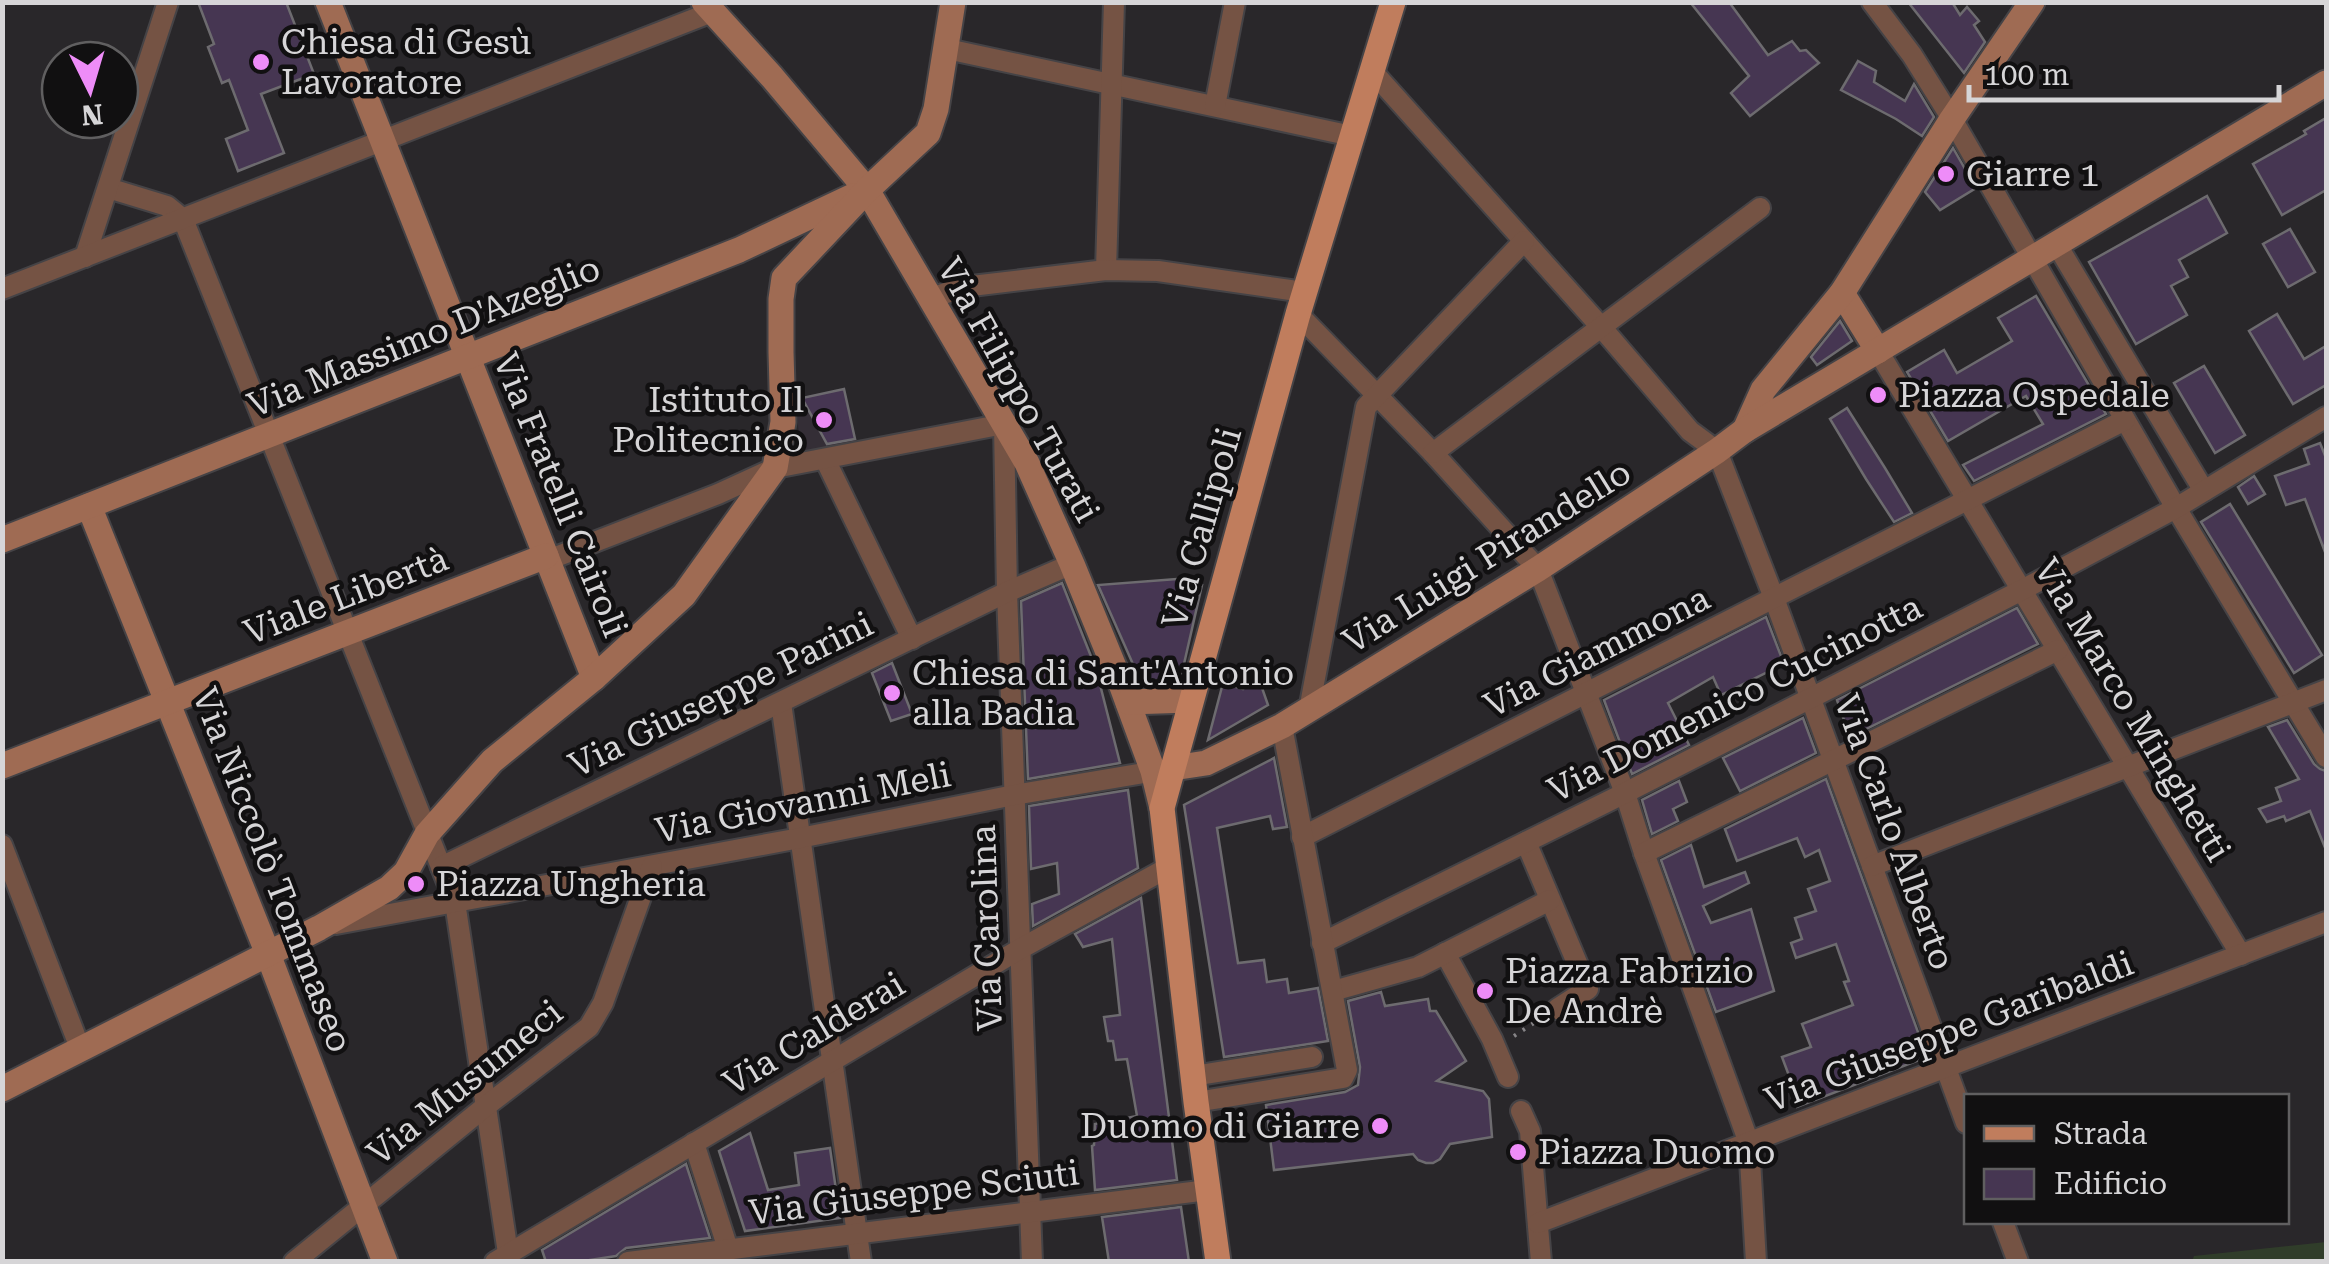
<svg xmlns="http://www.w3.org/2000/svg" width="2329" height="1264" font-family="'Roboto Serif',serif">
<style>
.built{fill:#342e36}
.green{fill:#303d2a}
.building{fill:#463652;stroke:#6d6b6f;stroke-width:2.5}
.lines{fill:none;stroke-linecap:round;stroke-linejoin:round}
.street-casing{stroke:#454346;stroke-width:24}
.secondary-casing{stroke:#454346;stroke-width:29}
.primary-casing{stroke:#454346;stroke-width:29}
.path{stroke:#868487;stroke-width:4;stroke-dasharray:2.5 8;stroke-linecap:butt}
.street{stroke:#755344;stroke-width:20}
.secondary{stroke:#9f6b53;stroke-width:25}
.primary{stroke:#c07d5d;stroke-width:25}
.poi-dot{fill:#ee8cf8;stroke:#111011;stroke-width:4}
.labels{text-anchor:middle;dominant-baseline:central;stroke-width:9;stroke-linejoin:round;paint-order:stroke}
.poi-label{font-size:35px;fill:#d6d5d7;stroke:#111011;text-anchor:start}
.street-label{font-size:35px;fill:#d6d5d7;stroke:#111011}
</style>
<rect width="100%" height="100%" fill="#29272a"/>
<!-- built -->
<path class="built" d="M844,389L857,445L801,456L796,405L804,402L807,397Z"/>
<!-- green -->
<path class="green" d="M2326,1242V1261H2192L2194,1256Z"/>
<!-- building -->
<g class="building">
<path d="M198,2H286L314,74L261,94L284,153L238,171L226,139L248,130L229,80L222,83L208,47L214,44Z"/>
<path d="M1690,2H1729L1768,55L1792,41L1800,51L1806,50L1819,63L1750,116L1731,93L1749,76Z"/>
<path d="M1908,2H1952L1960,15L1967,7L1979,21L1974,25L1985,42L1964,73Z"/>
<path d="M1858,61L1876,71L1874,82L1905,101L1914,84L1934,117L1922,136L1896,119L1841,90Z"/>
<path d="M2326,118V190L2282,215L2253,164L2306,134L2304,131Z"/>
<path d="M1953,148L1976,188L1940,210L1925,192Z"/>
<path d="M2207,196L2227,233L2179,260L2188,277L2171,286L2187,315L2136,344L2089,262Z"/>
<path d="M2290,229L2315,272L2288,287L2263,244Z"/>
<path d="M2036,296L2106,414L1974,481L1963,465L2043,424L2026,396L1948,441L1907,372L1944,350L1957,373L2012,341L1998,318Z"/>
<path d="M2277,314L2304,359L2326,346V385L2293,404L2249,331Z"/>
<path d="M1840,321L1852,341L1817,365L1811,357Z"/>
<path d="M2204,366L2245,435L2215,453L2174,383Z"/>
<path d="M844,389L855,439L827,444L802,398Z"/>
<path d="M1847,408L1885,468L1912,513L1894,522L1866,479L1830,419Z"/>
<path d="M2320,443L2326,458L2325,552L2305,499L2286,505L2275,476L2309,464L2304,449Z"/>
<path d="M2254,476L2265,494L2248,504L2238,487Z"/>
<path d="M2230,504L2322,655L2294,673L2201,522Z"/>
<path d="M1177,579L1202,585L1181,677L1176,681L1140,680L1098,585Z"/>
<path d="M1062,583L1096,669L1120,763L1028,779L1021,601Z"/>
<path d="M2017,608L2038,644L1850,737L1837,700Z"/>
<path d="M1766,617L1784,664L1721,695L1713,677L1668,703L1689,745L1632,774L1604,700Z"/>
<path d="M892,663L912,714L891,721L872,673Z"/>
<path d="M1223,683L1243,689L1247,685H1261L1268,705L1208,740Z"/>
<path d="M1803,718L1816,753L1740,791L1723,758Z"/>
<path d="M2287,720L2314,764L2320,769L2326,771V850L2310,811L2286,821L2284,816L2267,822L2259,809L2281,801L2276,788L2299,779L2268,727Z"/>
<path d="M1274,758L1287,827L1273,829L1270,816L1217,828L1238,963L1264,960L1267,982L1287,979L1289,993L1318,988L1328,1041L1224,1057L1184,805Z"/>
<path d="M1826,779L1927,1057L1797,1107L1790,1090L1794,1089L1782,1057L1811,1047L1802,1024L1853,1005L1844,982L1849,981L1836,944L1796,958L1791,943L1802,939L1795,918L1816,911L1808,889L1830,881L1819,850L1805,857L1797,838L1737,861L1725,829Z"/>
<path d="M1679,781L1687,802L1673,809L1678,821L1652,834L1642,800Z"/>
<path d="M1128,790L1138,868L1033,926L1032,904L1059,894L1057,863L1031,869L1029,806Z"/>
<path d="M1691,845L1704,887L1745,872L1749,883L1703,906L1711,923L1751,909L1774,991L1716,1012L1661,860Z"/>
<path d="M1141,898L1177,1180L1095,1190L1092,1146L1094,1145L1095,1124L1137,1116L1127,1059L1116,1060L1113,1041H1108L1104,1017L1120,1015L1112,939L1083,947L1075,934Z"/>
<path d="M1381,992L1385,1006L1428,999L1430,1011H1436L1466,1061L1437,1081L1483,1091L1489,1099L1492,1137L1450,1144L1440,1159L1433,1163H1426L1418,1160L1413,1154L1274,1170L1266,1105L1345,1092L1358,1085L1360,1067L1348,1001Z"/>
<path d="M750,1133L768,1190L799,1185L795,1153L830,1148L840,1218L745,1231L719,1151Z"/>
<path d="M686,1164L710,1238L626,1248L616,1256L577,1262H546L542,1250Z"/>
<path d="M1181,1207L1189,1262H1109L1102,1217Z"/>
</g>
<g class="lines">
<defs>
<g id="street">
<path d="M1872,2L1912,55L1952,119L2176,508L2326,757"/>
<path d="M947,49L1352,136"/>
<path d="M1372,71L1602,328L1690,431L1717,451L1774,598L1966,1123"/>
<path d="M1215,106L1235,2"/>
<path d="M108,188L167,206L183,219L455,902L508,1253"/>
<path d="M2057,245L2204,491"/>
<path d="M85,257L168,2"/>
<path d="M1106,270L1114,2"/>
<path d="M2,289L712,12"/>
<path d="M929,299L963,287L1106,270L1158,271L1304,292"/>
<path d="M1298,314L1433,453L1538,569L1625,793L1644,853L1749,1143L1756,1262"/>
<path d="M1878,351L2241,955"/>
<path d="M1433,453L1760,208"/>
<path d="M825,459L912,639"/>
<path d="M548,560L718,494L775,468L1004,424L1007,592L1032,1262"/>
<path d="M781,703L861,1262"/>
<path d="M1309,710L1366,407L1524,241"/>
<path d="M1302,837L2125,420"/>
<path d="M1526,842L1588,989L1557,1009"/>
<path d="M2,845L80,1048"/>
<path d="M1644,853L2058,650"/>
<path d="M1872,866L2326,690"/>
<path d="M441,867L1007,592L1072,564"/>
<path d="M336,924L800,838L1014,795L1168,769"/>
<path d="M1322,943L1625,793L2022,590L2176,508L2326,417"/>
<path d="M1445,953L1492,1039L1508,1077"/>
<path d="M1333,991L1418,967L1550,900"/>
<path d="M1193,1076L1312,1057"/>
<path d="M1196,1102L1343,1078L1347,1070L1282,726"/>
<path d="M1521,1111L1530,1131L1541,1262"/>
<path d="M694,1143L728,1249"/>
<path d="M2003,1222L2018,1262"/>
<path d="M1538,1223L2326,922"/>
<path d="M294,1262L486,1106L589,1027L603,1003L652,866"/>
<path d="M495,1262L1020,949L1169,867"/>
<path d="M628,1262L1208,1190"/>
</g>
<g id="secondary">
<path d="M328,2L594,678"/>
<path d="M704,2L772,77L867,190L1027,463L1072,564L1121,684L1153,771L1162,808"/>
<path d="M1842,293L1878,351"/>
<path d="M1745,430L1763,390L1842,293L1952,119L2032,2"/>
<path d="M89,506L268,954L385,1262"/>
<path d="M2,540L739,250L853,196"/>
<path d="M1128,702L1190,700"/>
<path d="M2,766L546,556"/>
<path d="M1173,768L1206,763L1282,726L1538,569L1717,451L1745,430L2326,83"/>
<path d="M2,1089L319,928L389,888L406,872L427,834L492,761L594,678L684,595L775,468L783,422L781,352V299L784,278L867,190L928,133L936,109L953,2"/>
</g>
<path id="primary" d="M1218,1262L1196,1102L1162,808L1298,314L1393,2"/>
</defs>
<!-- street casing -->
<use href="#street" class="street-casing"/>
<!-- secondary casing -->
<use href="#secondary" class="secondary-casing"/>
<!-- primary casing -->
<use href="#primary" class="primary-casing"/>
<!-- path -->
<path class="path" d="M1514,1036L1540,1019"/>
<!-- street -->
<use href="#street" class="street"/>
<!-- secondary -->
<use href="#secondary" class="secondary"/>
<!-- primary -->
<use href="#primary" class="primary"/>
</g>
<!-- markers -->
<g class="poi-dot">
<circle cx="261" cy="62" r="10"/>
<circle cx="1946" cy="174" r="10"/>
<circle cx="1878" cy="395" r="10"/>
<circle cx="824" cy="420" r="10"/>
<circle cx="892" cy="693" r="10"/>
<circle cx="416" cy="884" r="10"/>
<circle cx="1485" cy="991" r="10"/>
<circle cx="1380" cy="1126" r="10"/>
<circle cx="1518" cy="1152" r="10"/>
</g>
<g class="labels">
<!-- poi labels -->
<g class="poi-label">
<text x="281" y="42">Chiesa di Gesù<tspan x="281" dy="40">Lavoratore</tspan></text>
<text x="1966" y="174">Giarre 1</text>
<text x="1898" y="395">Piazza Ospedale</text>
<text x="804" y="400" text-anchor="end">Istituto Il<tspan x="804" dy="40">Politecnico</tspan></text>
<text x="912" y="673">Chiesa di Sant'Antonio<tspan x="912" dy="40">alla Badia</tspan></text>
<text x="436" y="884">Piazza Ungheria</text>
<text x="1505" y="971">Piazza Fabrizio<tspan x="1505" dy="40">De Andrè</tspan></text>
<text x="1360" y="1126" text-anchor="end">Duomo di Giarre</text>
<text x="1538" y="1152">Piazza Duomo</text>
</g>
<!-- street labels -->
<g class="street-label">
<text transform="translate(424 337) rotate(-22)">Via Massimo D'Azeglio</text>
<text transform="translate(1018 390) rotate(61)">Via Filippo Turati</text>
<text transform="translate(560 495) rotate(68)">Via Fratelli Cairoli</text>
<text transform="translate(1202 528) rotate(-74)">Via Callipoli</text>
<text transform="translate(1487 557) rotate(-32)">Via Luigi Pirandello</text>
<text transform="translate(346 596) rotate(-21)">Viale Libertà</text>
<text transform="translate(1597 652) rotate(-27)">Via Giammona</text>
<text transform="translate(721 695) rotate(-26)">Via Giuseppe Parini</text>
<text transform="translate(1735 699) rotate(-27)">Via Domenico Cucinotta</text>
<text transform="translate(2132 710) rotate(59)">Via Marco Minghetti</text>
<text transform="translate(803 803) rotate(-11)">Via Giovanni Meli</text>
<text transform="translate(1894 832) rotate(70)">Via Carlo Alberto</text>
<text transform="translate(272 870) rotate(69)">Via Niccolò Tommaseo</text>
<text transform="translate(987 928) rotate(-92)">Via Carolina</text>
<text transform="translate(1949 1032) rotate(-21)">Via Giuseppe Garibaldi</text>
<text transform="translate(814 1034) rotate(-31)">Via Calderai</text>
<text transform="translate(465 1083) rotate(-39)">Via Musumeci</text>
<text transform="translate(914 1193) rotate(-7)">Via Giuseppe Sciuti</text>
</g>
</g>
<!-- border -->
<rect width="2329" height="1264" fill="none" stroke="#d6d5d7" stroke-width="10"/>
<!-- legend -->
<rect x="1964" y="1094" width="325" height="130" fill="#111011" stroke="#605f60" stroke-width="2.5"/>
<rect x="1984" y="1126" width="50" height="15" fill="#c07d5d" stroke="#605f60" stroke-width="2.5"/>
<text x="2054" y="1144" font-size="30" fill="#d6d5d7">Strada</text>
<rect x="1984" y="1169" width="50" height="30" fill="#463652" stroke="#605f60" stroke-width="2.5"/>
<text x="2054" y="1194" font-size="30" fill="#d6d5d7">Edificio</text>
<!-- north arrow -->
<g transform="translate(90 90) rotate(175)"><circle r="48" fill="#111011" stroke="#605f60" stroke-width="2.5"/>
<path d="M0-8L18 38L0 25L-18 38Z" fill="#ee8cf8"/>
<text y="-15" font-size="28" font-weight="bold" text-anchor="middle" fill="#d6d5d7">N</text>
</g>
<!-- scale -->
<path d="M1969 85v15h310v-15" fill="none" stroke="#d6d5d7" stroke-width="5"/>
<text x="1984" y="85" font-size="30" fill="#d6d5d7" stroke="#111011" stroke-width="8" paint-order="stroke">100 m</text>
</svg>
